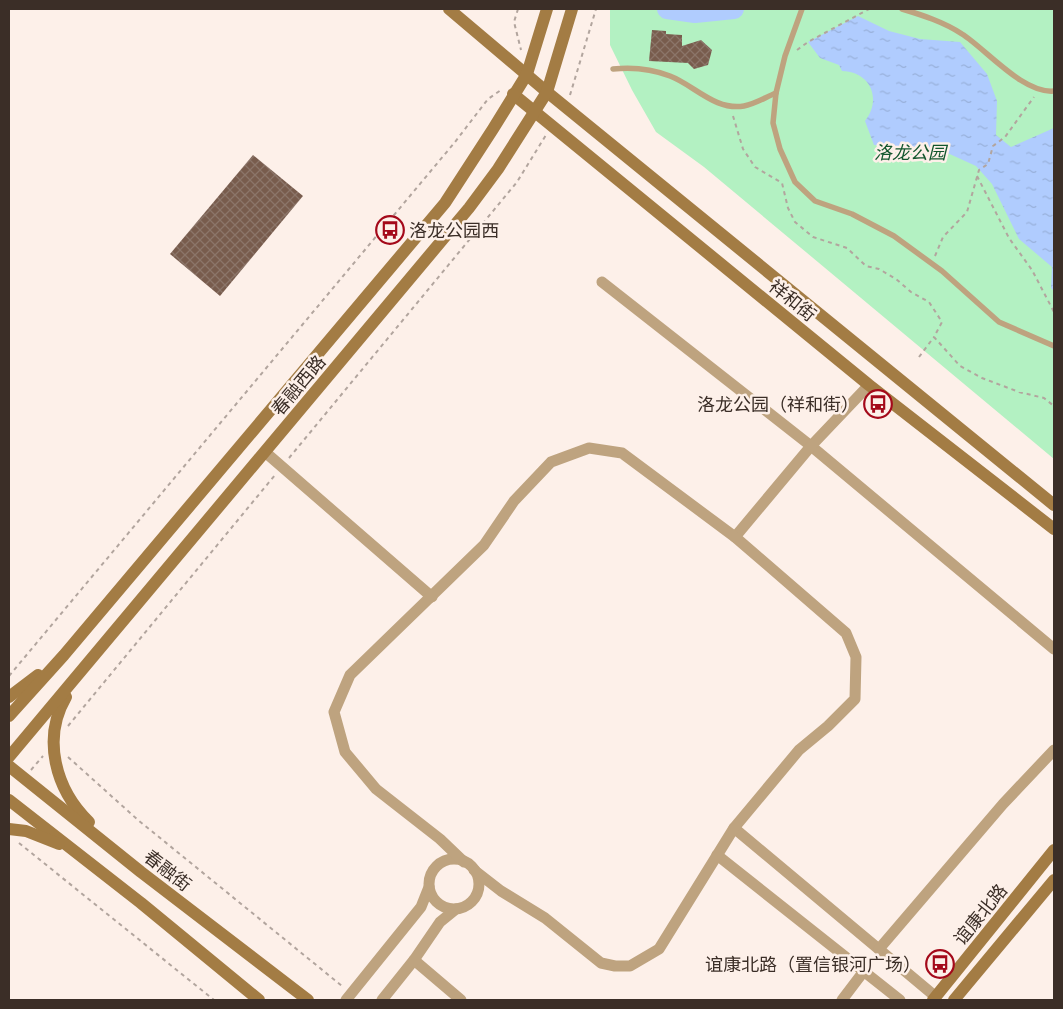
<svg xmlns="http://www.w3.org/2000/svg" width="1063" height="1009" font-family="'Noto Serif','Noto Sans SC',serif">
<style>
.park{fill:#b3f1c2}
.water{fill:url(#water-ripples)}
.lines{fill:none;stroke-linecap:round;stroke-linejoin:round}
.river{stroke:#b0ccfe;stroke-width:20}
.building{fill:url(#building-cross-hatch)}
.path{stroke:#b2a59e;stroke-width:2;stroke-dasharray:4 4;stroke-linecap:butt}
.lane{stroke:#bea37f;stroke-width:5.5}
.street{stroke:#bea37f;stroke-width:11}
.secondary{stroke:#a37c44;stroke-width:12}
.labels{text-anchor:middle;dominant-baseline:central;stroke-width:5;stroke-linejoin:round;paint-order:stroke}
.park-label{font-size:18px;font-style:italic;fill:#12562d;stroke:#fdf0e9}
.poi-label{font-size:18px;fill:#3b2e27;stroke:#fdf0e9;text-anchor:end}
.street-label{font-size:18px;fill:#3b2e27;stroke:#fdf0e9}
</style>
<defs>
<pattern id="water-ripples" width="26" height="14" patternUnits="userSpaceOnUse" patternTransform="scale(1.25)"><rect width="26" height="14" fill="#b0ccfe"/><path d="M2 4q2-2 4 0t4 0M15 11q2-2 4 0t4 0" fill="none" stroke="#98b0da"/></pattern>
<pattern id="building-cross-hatch" width="8" height="8" patternUnits="userSpaceOnUse" patternTransform="scale(1.25)"><rect width="8" height="8" fill="#785c4d"/><path d="M0 0l8 8M0 8l8-8" fill="none" stroke="#8b7569"/></pattern>
</defs>
<rect width="100%" height="100%" fill="#fdf0e9"/>
<!-- park -->
<path class="park" d="M610,9H1054V459L704,167L656,132L632,90L610,45Z"/>
<!-- water -->
<path class="water" d="M858,16L889,31L920,39L960,42L987,74L997,101L996,135L1011,147L1054,128V291L1051,288L1052,267L1019,239L992,184L976,166L943,151L874,145L865,121C882,99 871,72 842,71L839,65L820,58L808,42Z"/>
<g class="lines">
<!-- river -->
<path class="river" d="M667,9L695,13L734,9"/>
</g>
<!-- building -->
<g class="building">
<path d="M652,30L666,31V34L682,35V46L701,40L712,50L708,65L694,69L688,63L649,61Z"/>
<path d="M253,155L303,196L220,296L170,254Z"/>
</g>
<g class="lines">
<!-- path -->
<g class="path">
<path d="M518,9L514,22L521,50"/>
<path d="M797,50L808,42L869,9"/>
<path d="M570,95L596,9"/>
<path d="M733,116L743,149L755,167L782,183L788,208L795,222L813,237L847,248L866,266L879,269L896,279L911,292L929,302L942,322L934,337L960,366L982,378L1019,392L1044,398L1054,406"/>
<path d="M977,176L1009,238L1032,270L1054,312"/>
<path d="M935,256L943,237L967,212L979,170L988,164L993,146L1005,137L1034,97"/>
<path d="M919,357L934,337"/>
<path d="M289,458L517,182L546,135"/>
<path d="M9,676L455,142L488,99L501,90"/>
<path d="M68,726L275,475"/>
<path d="M68,757L138,820L342,986"/>
<path d="M31,770L43,756"/>
<path d="M19,843L214,1000"/>
</g>
<!-- lane -->
<g class="lane">
<path d="M802,9L785,56L776,93L773,123L780,149L795,182L815,201L852,214L894,236L942,271L999,322L1054,346"/>
<path d="M902,9C922,15 944,22 962,34C986,49 1023,94 1054,91"/>
<path d="M613,69C632,67 652,69 670,76C694,85 715,111 744,106C755,104 766,97 776,93"/>
</g>
<!-- street -->
<g class="street">
<path d="M602,282L811,446L1054,649"/>
<path d="M265,452L432,597"/>
<path d="M735,537L811,446L869,385"/>
<path d="M734,828L936,997"/>
<path d="M717,855L900,1000"/>
<circle cx="454" cy="884" r="25"/>
<path d="M464,862L440,839L376,789L345,752L334,712L350,675L484,545L514,501L551,462L589,448L622,453L735,537L846,633L856,657L855,699L828,726L799,750L734,828L659,949L630,966H615L601,963L545,918L501,891L474,870"/>
<path d="M879,949L1003,804L1054,750"/>
<path d="M414,960L461,1000"/>
<path d="M346,1000L421,907L429,887"/>
<path d="M382,1000L414,960L440,922L456,909"/>
<path d="M842,1000L864,971"/>
</g>
<!-- secondary -->
<g class="secondary">
<path d="M449,9L547,92L1054,505"/>
<path d="M513,94L869,385L1054,529"/>
<path d="M9,697L38,675"/>
<path d="M66,697C42,738 55,789 89,822"/>
<path d="M9,716L64,655L445,203L493,129L527,74L547,9"/>
<path d="M9,757L469,208L498,169L547,92L572,9"/>
<path d="M9,766L141,872L308,1000"/>
<path d="M9,800L141,903L259,1000"/>
<path d="M9,829L26,831L59,844"/>
<path d="M933,1000L1054,850"/>
<path d="M954,1000L1054,880"/>
</g>
</g>
<!-- icons -->
<defs>
<symbol id="bus-ring" viewBox="-11 -11 22 22"><circle r="9.5" fill="#fdf0e9" stroke="#a4091a" stroke-width="1.5"/><path d="M-5-6H5V4H4V6H2V4H-2V6H-4V4H-5ZM-3.5-4V0h7V-4ZM-3.5 1.2v1.5H-2V1.2ZM2 1.2v1.5H3.5V1.2Z" fill="#a4091a"/></symbol>
</defs>
<g fill-rule="evenodd">
<use href="#bus-ring" x="374" y="214" width="32" height="32"/>
<use href="#bus-ring" x="862" y="388" width="32" height="32"/>
<use href="#bus-ring" x="924" y="948" width="32" height="32"/>
</g>
<g class="labels">
<!-- park labels -->
<g class="park-label">
<text x="910" y="152">洛龙公园</text>
</g>
<!-- poi labels -->
<g class="poi-label">
<text x="409" y="230" text-anchor="start">洛龙公园西</text>
<text x="859" y="404">洛龙公园（祥和街）</text>
<text x="921" y="964">谊康北路（置信银河广场）</text>
</g>
<!-- street labels -->
<g class="street-label">
<text transform="translate(793 300) rotate(39)">祥和街</text>
<text transform="translate(298 385) rotate(-50)">春融西路</text>
<text transform="translate(168 870) rotate(38)">春融街</text>
<text transform="translate(980 914) rotate(-51)">谊康北路</text>
</g>
</g>
<!-- border -->
<rect width="1063" height="1009" fill="none" stroke="#3b2e27" stroke-width="20"/>
</svg>
